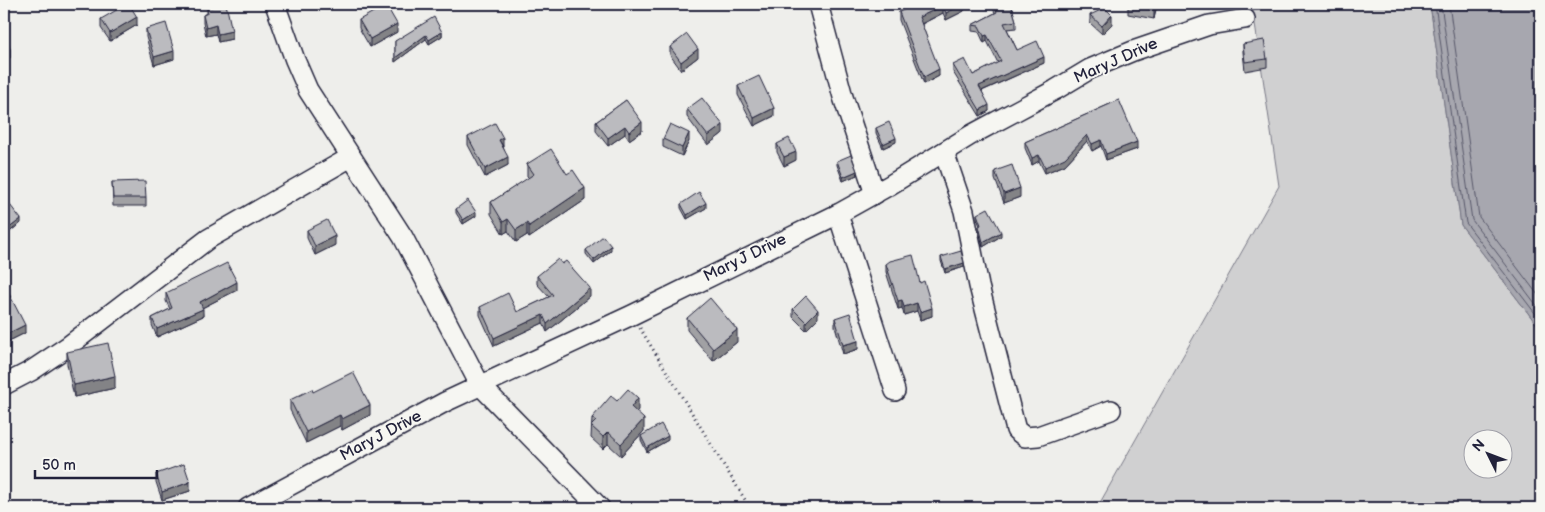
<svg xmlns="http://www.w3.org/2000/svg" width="1545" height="512" font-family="'Balsamiq Sans',sans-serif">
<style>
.green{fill:#d0d0d1;stroke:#797986;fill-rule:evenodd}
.water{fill:#a7a7af;stroke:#727281}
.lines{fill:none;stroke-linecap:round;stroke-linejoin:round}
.shore{stroke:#575769;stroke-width:1}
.street-casing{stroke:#22223b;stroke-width:22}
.path{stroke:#22223b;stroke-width:3;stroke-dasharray:1 4;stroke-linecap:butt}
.street{stroke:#f6f6f2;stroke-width:19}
.wall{fill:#a1a1a4;stroke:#22223b}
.shaded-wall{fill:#838386;stroke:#22223b}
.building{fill:#bbbbbf;stroke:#22223b}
.labels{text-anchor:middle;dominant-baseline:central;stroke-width:4;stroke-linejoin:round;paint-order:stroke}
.street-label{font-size:16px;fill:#22223b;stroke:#f6f6f2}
</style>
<rect width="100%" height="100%" fill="#eeeeeb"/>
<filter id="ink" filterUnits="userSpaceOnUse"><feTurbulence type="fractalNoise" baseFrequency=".02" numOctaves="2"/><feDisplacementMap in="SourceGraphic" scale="10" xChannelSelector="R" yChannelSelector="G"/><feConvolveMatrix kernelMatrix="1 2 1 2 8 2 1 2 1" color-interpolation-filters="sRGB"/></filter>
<g filter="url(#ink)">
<!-- green -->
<path class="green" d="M1252,4H1430L1461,225L1541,330V508H1097L1279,186ZM1472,440H1502V470H1472Z"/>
<!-- water -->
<path class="water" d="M1430,4H1541V330L1461,225Z"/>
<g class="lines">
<!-- shore -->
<g class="shore">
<path d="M1435,4L1466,223L1541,321"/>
<path d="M1441,4L1472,220L1541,311"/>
<path d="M1449,4L1479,217L1541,299"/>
</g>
<defs>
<g id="street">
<path d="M275,4L295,60L308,90L403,237L480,385L600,508"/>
<path d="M818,4L843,97L875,194"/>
<path d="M944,152L964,211L979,286L1016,430L1025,437L1038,436L1111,410"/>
<path d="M838,214L895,391"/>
<path d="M4,385L31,371L67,347L208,239L351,157"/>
<path d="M248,508L445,402L632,315L838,214L890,185L971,135L1055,90L1090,69L1133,51L1209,25L1245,19"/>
</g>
</defs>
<!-- street casing -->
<use href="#street" class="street-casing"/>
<!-- path -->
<path class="path" d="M640,328L750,508"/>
<!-- street -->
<use href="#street" class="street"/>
</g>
<!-- wall -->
<g class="wall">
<path d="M964,4V11L946,20L943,13L922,24L939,76L924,84L899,20V12Z"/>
<path d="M991,4H1011L1016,21V28L1007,29L1017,50L1044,63L982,91L989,111L980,116L953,72V65L973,75L998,63L987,41L984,43L979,32L972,31V25L995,13Z"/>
<path d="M1157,4L1154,19L1128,14V6Z"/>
<path d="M207,8L232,39L218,42L216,34L206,36L203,23V15L207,14Z"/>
<path d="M1090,15L1112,24L1102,34L1090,23Z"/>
<path d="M101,19L137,25L110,41L101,28Z"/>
<path d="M359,20L397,32L370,47L359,28Z"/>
<path d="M146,29L174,59L154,65L146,37Z"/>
<path d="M442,32V36L429,44L426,39L395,62V41Z"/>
<path d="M1243,44L1267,59V67L1245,71L1243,52Z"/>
<path d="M670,47L698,57L681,70L670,55Z"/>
<path d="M738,86L774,116L754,126L738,95Z"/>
<path d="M626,100L642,131L629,140L625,134L608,146L596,131V122Z"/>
<path d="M1119,100L1137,149L1106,160L1101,146L1092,151L1087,141L1065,165L1045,173L1039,161L1032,165L1025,148V142Z"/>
<path d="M687,109L723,133L708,145L687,117Z"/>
<path d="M876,128L896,142L883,148L876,133Z"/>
<path d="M468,137L503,146L508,165L485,177L468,145Z"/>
<path d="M663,139L689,141L682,156L663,147Z"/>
<path d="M777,144L796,160L784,166L777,152Z"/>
<path d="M837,161L857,175L843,181L837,165Z"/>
<path d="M527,164L567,174L585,200L529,238L527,235L516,242L508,231L503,234L491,214V202L529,178L527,176Z"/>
<path d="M995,171L1020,197L1004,203L995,179Z"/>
<path d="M112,182L146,198V206H113Z"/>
<path d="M681,204L706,208L687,219L681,208Z"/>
<path d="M456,209L476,216L463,224L456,213Z"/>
<path d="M4,210L21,223L8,233L4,227Z"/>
<path d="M977,214L1001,236L983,247L979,230V226H980L977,218Z"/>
<path d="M307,230L335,245L315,255L307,238Z"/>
<path d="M586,250H611L594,264L586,254Z"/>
<path d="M941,257L964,267L945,273L941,261Z"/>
<path d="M886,264L920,283L932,316L920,320L917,311L904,315L902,308L898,309L886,272Z"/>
<path d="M537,276L590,296L547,332L543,323L494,346L480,315V307L517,312L549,297L537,284Z"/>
<path d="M4,284L25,333L5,343L4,340Z"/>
<path d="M237,290L202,308L203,316L157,337L152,325V318L170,309L166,301V293Z"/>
<path d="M793,309L818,318L806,330L793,317Z"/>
<path d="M687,318L737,342L713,361L687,330Z"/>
<path d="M835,318L858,349L843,354L835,326Z"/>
<path d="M67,352L115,388L74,397L67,364Z"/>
<path d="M313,392L370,415L342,430L340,426L306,443L290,410V400Z"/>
<path d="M617,401L638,410L636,412L644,431L621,456L608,444L603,449L591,438L592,418Z"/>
<path d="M641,436L668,440L647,452L641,440Z"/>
<path d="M156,474L190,491L162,500L156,482Z"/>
</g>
<!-- shaded-wall -->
<g class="shaded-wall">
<path d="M132,4H144L132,8Z"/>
<path d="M964,4V11L946,20V13Z"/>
<path d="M1155,4H1157L1154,19V10Z"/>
<path d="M943,6V13L919,25V17Z"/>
<path d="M1112,15V24L1102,34V26Z"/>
<path d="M137,17V25L110,41V33Z"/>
<path d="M397,24V32L370,47V39Z"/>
<path d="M216,25V34L206,36V28Z"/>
<path d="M232,31V39L218,42V34Z"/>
<path d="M442,32V36L429,44V40Z"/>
<path d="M426,35V39L395,62V58Z"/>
<path d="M987,35V41L984,43V36Z"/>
<path d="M10,49V58L4,60V52Z"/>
<path d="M698,49V57L681,70V62Z"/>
<path d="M174,51V59L154,65V57Z"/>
<path d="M1044,57V63L979,92V86Z"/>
<path d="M939,69V76L924,84V77Z"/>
<path d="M989,105V111L980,116V110Z"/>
<path d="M774,108V116L754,126V118Z"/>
<path d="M642,122V131L629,140V132Z"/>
<path d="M723,125V133L708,145V136Z"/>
<path d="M625,126V134L608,146V138Z"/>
<path d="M689,133V141L682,156V148Z"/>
<path d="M1087,135V141L1065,165L1045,173V167Z"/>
<path d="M503,138V146L499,140Z"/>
<path d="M896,138V142L883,148V144Z"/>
<path d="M1101,140V146L1092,151V144Z"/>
<path d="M1137,142V149L1106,160V154Z"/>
<path d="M796,152V160L784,166V157Z"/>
<path d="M1039,155V161L1032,165V158Z"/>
<path d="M508,157V165L485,177V169Z"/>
<path d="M857,171V175L843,181V177Z"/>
<path d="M585,188V200L529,238V226Z"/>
<path d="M1020,188V197L1004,203V194Z"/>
<path d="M706,203V208L687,219V215Z"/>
<path d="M476,212V216L463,224V220Z"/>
<path d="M21,219V223L8,233V229Z"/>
<path d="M508,219V231L503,234V222Z"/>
<path d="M527,223V235L516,242V230Z"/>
<path d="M1001,232V236L983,247V242Z"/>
<path d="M335,236V245L315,255V246Z"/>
<path d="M611,246V250L594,264V260Z"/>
<path d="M964,263V267L945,273V269Z"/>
<path d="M237,282V290L200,309V302Z"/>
<path d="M590,288V296L547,332V324Z"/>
<path d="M902,300V308L898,309V301Z"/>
<path d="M917,303V311L904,315V307Z"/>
<path d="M932,308V316L920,320V312Z"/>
<path d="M203,309V316L157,337V329Z"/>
<path d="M818,310V318L806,330V322Z"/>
<path d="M543,315V323L494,346V338Z"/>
<path d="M25,325V333L5,343V335Z"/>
<path d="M737,330V342L713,361V349Z"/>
<path d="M858,341V349L843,354V345Z"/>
<path d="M115,376V388L74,397V385Z"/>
<path d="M638,398V410L631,419V407Z"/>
<path d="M370,405V415L342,430V419Z"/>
<path d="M340,415V426L306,443V432Z"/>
<path d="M644,419V431L621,456V444Z"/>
<path d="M608,432V444L603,449V437Z"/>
<path d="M668,436V440L647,452V448Z"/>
<path d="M190,482V491L162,500V492Z"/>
</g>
<!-- building -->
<g class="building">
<path d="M127,4H129L137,17L110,33L101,19Z"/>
<path d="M224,4H226L232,31L218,34L216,25L206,28L203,15L208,13L207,8Z"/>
<path d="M917,4H963L946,13L943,6L919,17L939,69L924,77L899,12Z"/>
<path d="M993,4H1011L1016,21L1004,23L1017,50L1037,41L1044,57L979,86L989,105L980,110L953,65L965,59L973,75L1001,61L987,35L984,36L979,26L972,25L997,12Z"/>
<path d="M1128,4H1155L1154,10L1128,6Z"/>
<path d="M386,5L397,24L370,39L359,20Z"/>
<path d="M1105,8L1112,15L1102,26L1090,15Z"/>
<path d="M434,17L442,32L429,40L426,35L395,58V41Z"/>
<path d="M166,23L174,51L154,57L146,29Z"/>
<path d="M4,32L10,49L4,52Z"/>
<path d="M687,34L698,49L681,62L670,47Z"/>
<path d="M1264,40L1267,59L1245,62L1243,44Z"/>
<path d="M759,76L774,108L754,118L738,86Z"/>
<path d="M702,98L723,125L708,136L687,109Z"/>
<path d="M626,100L642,122L629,132L625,126L608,138L596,122Z"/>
<path d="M1119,100L1137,142L1106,154L1101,140L1092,144L1087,135L1065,158L1045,167L1039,155L1032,158L1025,142Z"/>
<path d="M889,122L896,138L883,144L876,128Z"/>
<path d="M495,123L503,138L499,140L508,157L485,169L468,137Z"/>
<path d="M670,124L689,133L682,148L663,139Z"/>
<path d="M789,138L796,152L784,157L777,144Z"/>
<path d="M551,149L567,174L573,170L585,188L529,226L527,223L516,230L508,219L503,222L491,202L534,174L527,164Z"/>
<path d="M851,155L857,171L843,177L837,161Z"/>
<path d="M1012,165L1020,188L1004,194L995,171Z"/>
<path d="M145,181L146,198H113L112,182Z"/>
<path d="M699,192L706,203L687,215L681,204Z"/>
<path d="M468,200L476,212L463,220L456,209Z"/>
<path d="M10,205L21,219L8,229L4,223V210Z"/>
<path d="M988,208L1001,232L983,242L979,226L981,225L977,214Z"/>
<path d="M327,220L335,236L315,246L307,230Z"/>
<path d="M603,236L611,246L594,260L586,250Z"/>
<path d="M961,251L964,263L945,269L941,257Z"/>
<path d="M913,255L920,283L924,281L932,308L920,312L917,303L904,307L902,300L898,301L886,264L890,261Z"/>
<path d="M558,259L562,264L566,261L590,288L547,324L543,315L494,338L480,307L508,293L517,312L553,295L537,276Z"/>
<path d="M227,263L237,282L200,302L203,309L157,329L152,318L172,308L166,293Z"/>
<path d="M4,284L25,325L5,335L4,332Z"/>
<path d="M806,296L818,310L806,322L793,309Z"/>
<path d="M710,298L737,330L713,349L687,318Z"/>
<path d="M850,313L858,341L843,345L835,318Z"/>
<path d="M108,343L115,376L74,385L67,352Z"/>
<path d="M353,372L370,405L342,419L340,415L306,432L290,400L312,389L313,392Z"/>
<path d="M628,389L638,398L631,407L644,419L621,444L608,432L603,437L591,426L596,421L592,418L611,396L617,401Z"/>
<path d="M661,424L668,436L647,448L641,436Z"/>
<path d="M184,464L190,482L162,492L156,474Z"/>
</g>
</g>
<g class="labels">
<!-- street labels -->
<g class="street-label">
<text transform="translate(1116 61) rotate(-24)">Mary J Drive</text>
<text transform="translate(745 258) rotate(-26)">Mary J Drive</text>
<text transform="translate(381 436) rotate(-28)">Mary J Drive</text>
</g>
</g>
<!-- margin -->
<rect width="1545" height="512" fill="none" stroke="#f6f6f2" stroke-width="20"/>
<rect x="10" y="10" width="1525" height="492" fill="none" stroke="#22223b" stroke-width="2" filter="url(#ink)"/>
<!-- north arrow -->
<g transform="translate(1488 454) rotate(312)"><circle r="24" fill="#f6f6f2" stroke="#a1a1a9"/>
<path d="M0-4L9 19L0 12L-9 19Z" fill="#22223b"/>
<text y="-8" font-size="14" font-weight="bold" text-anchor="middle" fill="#22223b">N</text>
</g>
<!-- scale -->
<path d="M35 470v8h122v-8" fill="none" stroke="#22223b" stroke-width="2.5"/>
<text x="42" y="470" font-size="15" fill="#22223b" stroke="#f6f6f2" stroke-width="4" paint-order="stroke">50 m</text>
</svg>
